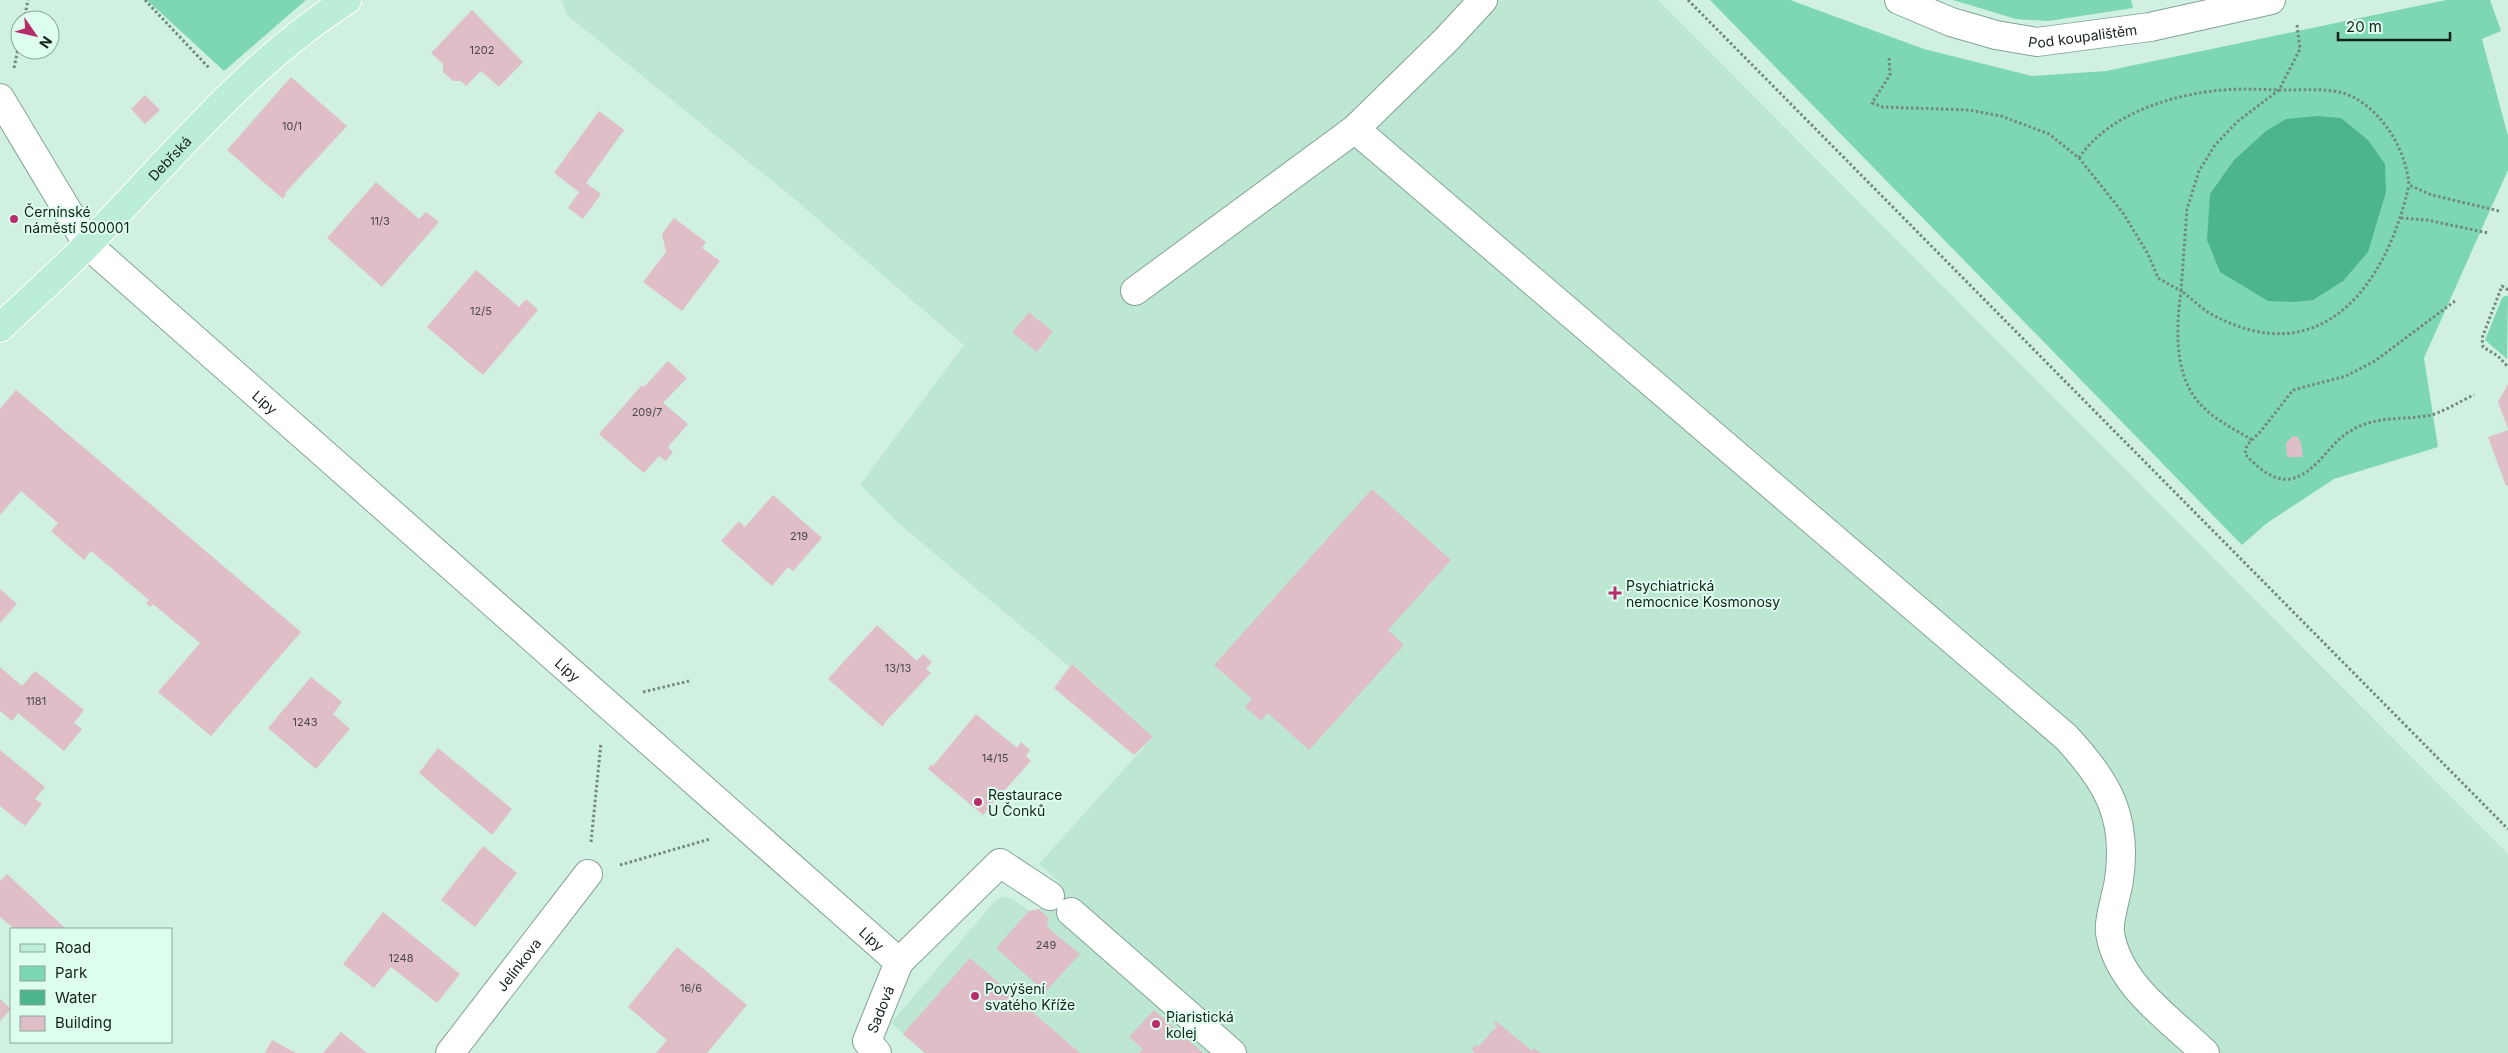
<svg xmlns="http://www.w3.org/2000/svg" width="2508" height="1053" font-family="Inter,sans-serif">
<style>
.built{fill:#bde6d3}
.green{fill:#7cd7b2}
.water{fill:#4db58e}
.building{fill:#dfbec7}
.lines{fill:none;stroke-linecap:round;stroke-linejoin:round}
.minor-casing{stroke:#84a395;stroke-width:30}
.major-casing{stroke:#fff;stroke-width:30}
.path{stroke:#73897f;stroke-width:3;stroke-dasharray:2.5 2.5;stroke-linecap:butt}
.minor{stroke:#fff;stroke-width:28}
.major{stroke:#bcedd9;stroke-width:28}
.poi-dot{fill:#b72d6a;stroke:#ddfeef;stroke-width:2}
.labels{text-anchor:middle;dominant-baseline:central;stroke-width:4;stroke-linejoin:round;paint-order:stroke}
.number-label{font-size:11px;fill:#484847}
.street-label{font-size:14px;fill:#15211c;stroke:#ddfeef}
.poi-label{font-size:14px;fill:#15211c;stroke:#ddfeef;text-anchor:start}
</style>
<rect width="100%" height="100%" fill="#d0f1e1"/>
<!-- built -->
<path class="built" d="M561,0H1658L2508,854V1053H925L891,1023L995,901L1003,897L1011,898L1029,911L1039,909L1060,883L1039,864L1153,737L1073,664L1070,667L897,522L860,485L964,345L791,196L568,16Z"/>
<!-- green -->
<g class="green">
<path d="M147,0H306L224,71Z"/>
<path d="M1710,0H1790L1924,49L2032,76L2106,71L2446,0H2490L2501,31L2482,39L2508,136V170L2424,358L2438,447L2334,479L2267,523L2242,545Z"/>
<path d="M1953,0H2131L2133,8L2048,21L2016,19Z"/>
<path d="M2505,296H2508L2507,359L2485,340L2502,298Z"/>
</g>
<!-- water -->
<path class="water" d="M2318,116L2341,118L2368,140L2385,164L2386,192L2368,252L2343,281L2313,300L2293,302L2268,301L2220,272L2207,240L2210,194L2234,160L2266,131L2286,119Z"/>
<!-- building -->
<g class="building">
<path d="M472,10L523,62L499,87L481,71L466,86L461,81H453L443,72V64L431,53Z"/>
<path d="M291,77L347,126L285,193L286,194L283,199L227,150Z"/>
<path d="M145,95L160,110L145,124L131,109Z"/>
<path d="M599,111L624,130L586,183L601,194L583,219L568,208L579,192L554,173Z"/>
<path d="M376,182L419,219L426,212L439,222L382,287L327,238Z"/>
<path d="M674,218L706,242L702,248L720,261L682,311L643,282L666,252L662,234Z"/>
<path d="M476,270L519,307L526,299L538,310L483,375L427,327Z"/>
<path d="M1029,312L1053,332L1037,352L1012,332Z"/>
<path d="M668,361L687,378L663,403L688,424L668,447L673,452L666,461L659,456L644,473L599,434L642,385L644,387Z"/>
<path d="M2508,384V429L2498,402Z"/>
<path d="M16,390L301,632L211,736L158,692L200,643L153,604L150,607L146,603L149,600L91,551L84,560L51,531L58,523L21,491L0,515V409Z"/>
<path d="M2508,430V485L2506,486L2488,437Z"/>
<path d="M2293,436L2298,437L2301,443L2303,457H2287L2286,443Z"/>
<path d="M1372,489L1451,560L1388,630L1404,645L1309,750L1268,713L1261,721L1245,707L1252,699L1214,665Z"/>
<path d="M773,495L822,538L793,571L788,567L772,586L721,541L739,521L745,527Z"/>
<path d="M0,589L17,604L0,623Z"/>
<path d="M877,625L917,661L923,654L932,662L926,669L931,673L885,722L883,727L828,679Z"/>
<path d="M1072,664L1153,737L1134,755L1054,688Z"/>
<path d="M0,667L22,686L35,671L84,710L74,723L82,729L64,751L18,713L12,721L0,711Z"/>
<path d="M311,677L342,702L333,714L350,729L316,769L268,728Z"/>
<path d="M976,714L1017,748L1021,742L1030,750L1026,756L1031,761L1004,791L1003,790L983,815L928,769L931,764L933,766Z"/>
<path d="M438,748L512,809L492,835L419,773Z"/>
<path d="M0,750L45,787L35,799L42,804L25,826L0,806Z"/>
<path d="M483,846L517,873L475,927L441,900Z"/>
<path d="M7,874L65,928L64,929H15L0,917V881Z"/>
<path d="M1039,909L1048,918L1047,927L1080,954L1045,992L996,948L1029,911Z"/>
<path d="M383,912L460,974L437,1003L391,967L374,988L343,964Z"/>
<path d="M677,947L747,1005L707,1053H656L667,1040L628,1007Z"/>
<path d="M970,958L1080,1053H925L903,1034Z"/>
<path d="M0,999L11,1009L0,1021Z"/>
<path d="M1154,1010L1203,1053H1139L1143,1049L1129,1037Z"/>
<path d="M1496,1021L1532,1051L1534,1048L1541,1053H1473L1474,1051L1471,1049L1476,1045L1478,1047L1497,1026L1494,1024Z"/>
<path d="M341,1032L367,1053H323Z"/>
<path d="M272,1040L296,1053H265Z"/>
</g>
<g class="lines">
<defs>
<g id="minor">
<path id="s1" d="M1899,0L1951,22L1996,35L2037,42L2150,27L2271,0"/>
<path id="s2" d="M0,98L88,245L899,962"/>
<path d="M1355,129L2066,737C2108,782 2128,817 2119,880C2117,894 2108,921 2110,933C2118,985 2170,1019 2205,1053"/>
<path d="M1135,291L1355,129L1446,40L1483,0"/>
<path d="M1071,912L1232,1053"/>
<path id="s3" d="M450,1053L588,874"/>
<path id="s4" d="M877,1053L867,1041L899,962L1000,863L1050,896"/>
</g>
<g id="major">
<path id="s5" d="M0,328C29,300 60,273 88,244C171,159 247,64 347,0"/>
</g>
</defs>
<!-- minor casing -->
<use href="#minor" class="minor-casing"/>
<!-- major casing -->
<use href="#major" class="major-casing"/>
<!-- path -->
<g class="path">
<path d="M145,0L210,69"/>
<path d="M1688,0L2508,829"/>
<path d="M24,20L28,0"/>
<path d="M2297,25L2300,49L2279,90L2238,121L2215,145L2199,171L2187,209L2181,291C2191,298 2201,308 2211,314C2322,375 2387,284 2409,185"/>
<path d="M1889,58L1890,75L1872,103L1883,107L1969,110L2001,116L2049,134L2079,158L2123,213L2148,254L2158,278L2181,291C2176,329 2173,379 2204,408C2217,421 2236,430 2252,440"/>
<path d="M14,68L20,39"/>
<path d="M2079,158C2108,114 2173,94 2223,90C2244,88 2266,90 2287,90C2309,90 2335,87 2355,98C2385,115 2406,151 2409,185L2432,195L2499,211"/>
<path d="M2401,218L2427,220L2488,233"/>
<path d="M2508,290L2502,286L2482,338L2483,347L2498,356L2508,367"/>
<path d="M2455,301L2375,361L2346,376L2293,390L2261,431L2247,445L2245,454C2255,465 2273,482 2290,479C2318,473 2328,443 2352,430C2376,416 2400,420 2426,416C2441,414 2460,401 2474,395"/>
<path d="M643,692L689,681"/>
<path d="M591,842L601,743"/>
<path d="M620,865L710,839"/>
</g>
<!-- minor -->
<use href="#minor" class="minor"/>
<!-- major -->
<use href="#major" class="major"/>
</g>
<!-- markers -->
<g class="poi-dot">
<circle cx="14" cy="219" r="5"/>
<path d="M1612.5 585.5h5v5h5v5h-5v5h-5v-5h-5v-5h5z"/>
<circle cx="978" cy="802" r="5"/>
<circle cx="975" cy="996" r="5"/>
<circle cx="1156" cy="1024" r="5"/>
</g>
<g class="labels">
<!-- number labels -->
<g class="number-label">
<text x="482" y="50">1202</text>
<text x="292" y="126">10/1</text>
<text x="380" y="221">11/3</text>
<text x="481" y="311">12/5</text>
<text x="647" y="412">209/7</text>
<text x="799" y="536">219</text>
<text x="898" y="668">13/13</text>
<text x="36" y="701">1181</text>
<text x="305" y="722">1243</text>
<text x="995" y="758">14/15</text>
<text x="1046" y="945">249</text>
<text x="401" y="958">1248</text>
<text x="691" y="988">16/6</text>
</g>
<!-- street labels -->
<g class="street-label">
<text stroke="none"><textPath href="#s1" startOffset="191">Pod koupalištěm</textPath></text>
<text stroke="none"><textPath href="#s5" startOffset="240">Debřská</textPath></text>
<text stroke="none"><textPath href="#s2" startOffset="408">Lípy</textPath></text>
<text stroke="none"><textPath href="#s2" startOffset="812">Lípy</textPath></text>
<text stroke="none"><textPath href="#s2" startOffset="1218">Lípy</textPath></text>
<text stroke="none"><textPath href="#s3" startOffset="112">Jelínkova</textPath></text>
<text stroke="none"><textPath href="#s4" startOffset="50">Sadová</textPath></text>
</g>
<!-- poi labels -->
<g class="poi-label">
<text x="24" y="211">Černínské<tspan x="24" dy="16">náměstí 500001</tspan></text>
<text x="1626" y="585">Psychiatrická<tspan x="1626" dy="16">nemocnice Kosmonosy</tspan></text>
<text x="988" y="794">Restaurace<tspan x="988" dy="16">U Čonků</tspan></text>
<text x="985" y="988">Povýšení<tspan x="985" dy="16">svatého Kříže</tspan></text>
<text x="1166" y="1016">Piaristická<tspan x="1166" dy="16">kolej</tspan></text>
</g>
</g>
<!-- legend -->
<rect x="10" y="928" width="162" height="115" fill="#ddfeef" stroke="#8da69b"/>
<rect x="20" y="944" width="25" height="8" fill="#bcedd9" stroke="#8da69b"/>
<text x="55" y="953" font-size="15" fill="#15211c">Road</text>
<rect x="20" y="966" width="25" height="15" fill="#7cd7b2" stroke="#8da69b"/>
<text x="55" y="978" font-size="15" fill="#15211c">Park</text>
<rect x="20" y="990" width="25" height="15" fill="#4db58e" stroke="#8da69b"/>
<text x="55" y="1003" font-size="15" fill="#15211c">Water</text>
<rect x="20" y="1016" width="25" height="15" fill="#dfbec7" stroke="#8da69b"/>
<text x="55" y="1028" font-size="15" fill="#15211c">Building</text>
<!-- north arrow -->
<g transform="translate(35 35) rotate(124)"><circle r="24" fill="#ddfeef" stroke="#8da69b"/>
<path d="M0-4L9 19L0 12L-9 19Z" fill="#b72d6a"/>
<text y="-8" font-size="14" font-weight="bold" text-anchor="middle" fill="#15211c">N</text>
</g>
<!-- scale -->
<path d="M2338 32v8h112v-8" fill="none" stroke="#15211c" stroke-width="2.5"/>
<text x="2346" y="32" font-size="15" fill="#15211c" stroke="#ddfeef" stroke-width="4" paint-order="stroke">20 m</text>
</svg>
